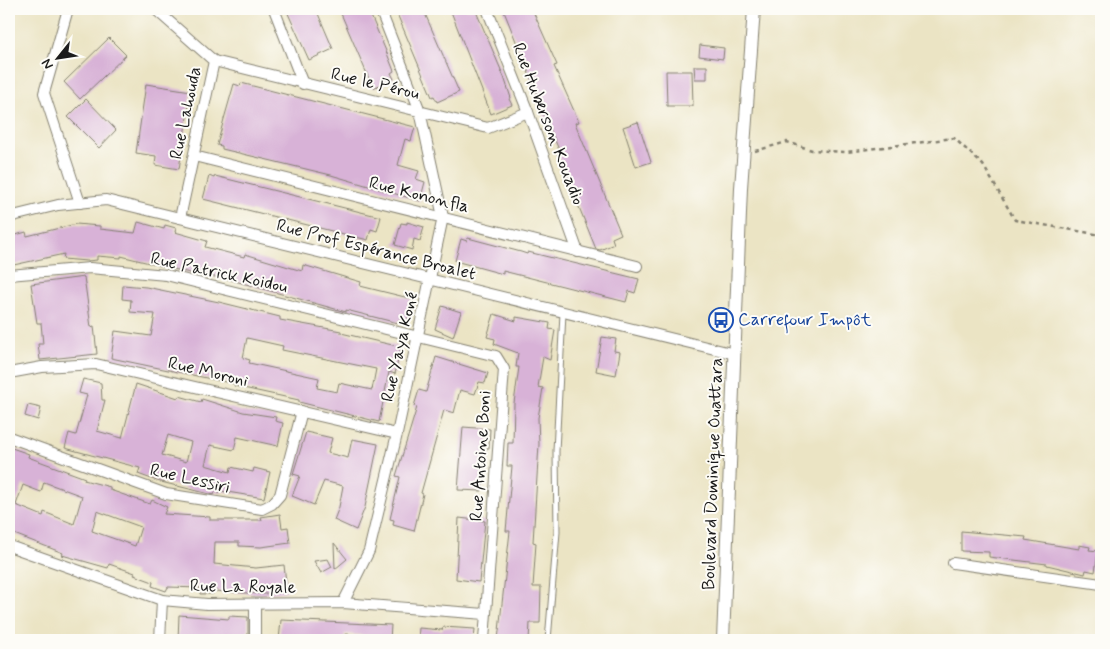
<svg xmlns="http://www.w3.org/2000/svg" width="1110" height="649" font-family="Mynerve,sans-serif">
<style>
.building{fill:#d8b2d7;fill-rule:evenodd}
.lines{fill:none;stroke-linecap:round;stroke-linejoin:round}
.service-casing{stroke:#848070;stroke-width:7}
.minor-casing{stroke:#848070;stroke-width:12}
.tertiary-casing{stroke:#848070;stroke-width:14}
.path{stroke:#848070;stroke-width:2.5;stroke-dasharray:4 4;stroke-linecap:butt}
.service{stroke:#fff;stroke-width:5}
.minor{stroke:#fff;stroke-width:10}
.tertiary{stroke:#fff;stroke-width:12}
.labels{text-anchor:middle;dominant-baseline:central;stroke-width:4;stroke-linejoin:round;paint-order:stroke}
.street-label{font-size:18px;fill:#1c1c1c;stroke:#fdfcf7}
.transit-label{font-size:18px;fill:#164399;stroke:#fdfcf7;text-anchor:start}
</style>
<rect width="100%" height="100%" fill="#fdfcf7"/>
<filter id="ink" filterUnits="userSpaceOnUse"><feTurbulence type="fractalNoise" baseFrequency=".02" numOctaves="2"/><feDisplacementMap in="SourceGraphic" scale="10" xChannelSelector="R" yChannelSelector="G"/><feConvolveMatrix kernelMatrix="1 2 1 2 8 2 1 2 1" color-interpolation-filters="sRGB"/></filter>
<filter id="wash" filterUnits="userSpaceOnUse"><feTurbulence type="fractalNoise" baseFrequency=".0096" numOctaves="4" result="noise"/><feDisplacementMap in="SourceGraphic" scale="20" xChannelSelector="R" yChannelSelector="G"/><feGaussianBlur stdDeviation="1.12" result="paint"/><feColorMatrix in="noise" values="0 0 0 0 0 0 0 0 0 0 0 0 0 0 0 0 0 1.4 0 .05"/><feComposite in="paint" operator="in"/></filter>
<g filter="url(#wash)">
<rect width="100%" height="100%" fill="#ebe4c4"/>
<g id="blocks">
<!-- building -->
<g class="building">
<path d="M286,9H316L333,49L309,60Z"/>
<path d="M339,9H368L386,51L394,71L391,73L394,79L373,88Z"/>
<path d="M395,9H423L459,92L437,102L434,96L432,97Z"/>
<path d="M450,9H475L504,77L511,98L509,99L512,105L491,114Z"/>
<path d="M503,9H532L557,65L554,66L579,122L575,123L621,234L612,238L614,244L600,250L596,249L557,153L560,152L536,97L538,96Z"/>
<path d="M109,38L126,55L80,99L64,82Z"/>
<path d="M700,45L724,48L723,59L699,56Z"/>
<path d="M694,66H707V79H695Z"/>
<path d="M666,71H692L693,106H667Z"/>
<path d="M241,83L415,127L411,141L405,139L398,165L419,171L416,179L425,182L420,201L331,175L222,149V146L217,145L224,119L234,84L240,86Z"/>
<path d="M146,84L191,91L179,169L155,165L156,156L136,153Z"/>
<path d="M86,99L116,130L99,148L68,117Z"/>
<path d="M638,122L651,162L636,167L623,127Z"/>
<path d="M209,176L214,178L215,176L381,217L377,231L371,229L368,240L203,199Z"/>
<path d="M138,222L164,229L165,225L176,228L175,232L207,241L205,247L244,257L245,254L302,271L303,265L361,282L360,286L413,299L407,322L399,320L398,323L346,310V312L224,278L198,275L121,256V258L97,256V260L87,261L63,259L64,254L9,266V237L26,232L27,236L76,224L100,226V229L135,233Z"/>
<path d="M407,222L424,227L420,241L414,239L412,250L395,245L401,223L407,224Z"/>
<path d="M468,238L521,252L527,254L528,252L639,279L635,293L629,291L626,302L531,278L503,271V274L455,261L461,239L467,241Z"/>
<path d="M84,277L91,327L94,326L97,354L40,360L38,344H43L41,323H37L31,284Z"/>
<path d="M123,285L146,287L219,302L280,317V320L341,331V333L401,347L395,374L389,372L379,422L299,402V400L234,386L235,384L111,358L115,331L151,336L155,314L130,312L131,300L122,299ZM247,338L283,346L282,350L376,369L372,390L339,383L337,392L317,388L319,378L249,363L250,360L243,358Z"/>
<path d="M442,306L461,312L453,337L435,329Z"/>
<path d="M494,314L516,321V317L550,323L549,329L555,330L550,360L543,357L538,387L543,388L538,418L539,444L533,542L536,543L533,587H541L540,623H530L529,640H498L510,531H506L512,466H507L508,443H513L514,403L519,367H516L518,353L494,344L495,339L487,337Z"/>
<path d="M602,337L616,339L614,351L620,352L616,375L596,371Z"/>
<path d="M436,357L488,373L485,383L479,382L475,394L460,390L454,413L444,410L421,493L423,494L414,531L393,525L394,520L390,519L400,477L396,476L417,407L414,406L419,390L426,392Z"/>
<path d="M83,379L101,383L102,400H105L97,431L122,438L136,384L178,398L179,396L201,402L202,399L243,412L276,417L275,421L283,423L278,446L237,437L234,450L210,445L205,465L230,472L231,467L253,472L254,468L270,472L264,498L221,491L220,493L215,492L214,495L157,481L138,474L140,468L65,448L69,433L76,435L84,406L87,395L79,393ZM168,435L191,442L186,462L162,455Z"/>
<path d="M28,405L41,408L38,420L25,416Z"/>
<path d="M463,427L490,429L489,448H486L482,491L458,490Z"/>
<path d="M306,432L332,438L328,453L348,458L352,439L378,444L365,507L356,530L334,520L339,507L343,486L324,481L314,505L292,496L300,476L293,474Z"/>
<path d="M9,447L29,454L28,457L85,478L84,480L110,487V490L150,504L152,500L167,507L164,514L210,517V520H262L261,517L280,514L282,528L288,527L290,543L261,547L239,546V542H215L214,564L256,568L284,565L287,591L264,594L213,591V594H200V588L168,587L166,591L152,586L153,582L134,575L135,573L109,564L108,568L62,555L63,553L9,532ZM44,482L82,496L74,524L44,512L43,516L16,505L23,485L41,492ZM97,511L141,527L135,546L92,531Z"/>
<path d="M459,518L485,521L479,582L456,579Z"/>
<path d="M961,531L1026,537L1025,540L1079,549V545L1090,547L1089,550L1098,551L1095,572L1086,570L1085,574L1047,565V564L989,557V552L961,551Z"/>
<path d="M334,543L347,559L335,569Z"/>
<path d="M328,559L332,567L321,573L314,561Z"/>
<path d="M179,615L229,619V616L248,617V640H178Z"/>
<path d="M281,620L391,625L390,640H374V636L345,634L344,640H279Z"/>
<path d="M443,627L475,629L474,640H418L419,628L442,630Z"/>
</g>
</g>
</g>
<g filter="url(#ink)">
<use href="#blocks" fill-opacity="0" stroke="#848070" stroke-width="1"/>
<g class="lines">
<defs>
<path id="service" d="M548,640L557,532L556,451L563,313"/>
<g id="minor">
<path d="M68,9L44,93L80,203"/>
<path d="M155,9L214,61L180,218"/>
<path d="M274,9L303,84"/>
<path d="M487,9L528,112L578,252"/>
<path d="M214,61L488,128L528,112"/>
<path d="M194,156L637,266"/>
<path d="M9,217L58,205L106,200L735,354"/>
<path d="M9,275L90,268L166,275L496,356L504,369L484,640"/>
<path d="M9,373L42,367L96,364L397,434"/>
<path d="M9,437L166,494L262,509L272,504L280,495L302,411"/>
<path d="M9,546L162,600L207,604L343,603L485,614"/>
<path d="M953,563L1101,584"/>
<path d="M343,603L369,551L397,434L443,217L420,111L380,9"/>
<path d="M255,605V640"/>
<path d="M160,640L162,600"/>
</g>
<path id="tertiary" d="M723,640L741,188L754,9"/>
</defs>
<!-- service casing -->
<use href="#service" class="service-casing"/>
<!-- minor casing -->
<use href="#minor" class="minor-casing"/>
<!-- tertiary casing -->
<use href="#tertiary" class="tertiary-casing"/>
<!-- path -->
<path class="path" d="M755,151L787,142L812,150L846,152L954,138L983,165L1015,220L1101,235"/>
<!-- service -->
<use href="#service" class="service"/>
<!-- minor -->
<use href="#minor" class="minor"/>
<!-- tertiary -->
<use href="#tertiary" class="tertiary"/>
</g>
</g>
<!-- icons -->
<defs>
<symbol id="bus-ring" viewBox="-11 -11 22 22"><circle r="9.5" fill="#fdfcf7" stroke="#1a4fb4" stroke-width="1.5"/><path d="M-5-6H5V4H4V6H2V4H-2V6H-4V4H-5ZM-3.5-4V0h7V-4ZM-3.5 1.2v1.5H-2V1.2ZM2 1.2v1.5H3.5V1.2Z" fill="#1a4fb4"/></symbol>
</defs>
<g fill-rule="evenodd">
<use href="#bus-ring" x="707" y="306" width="28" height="28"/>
</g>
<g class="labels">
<!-- street labels -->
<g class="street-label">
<text transform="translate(375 84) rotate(13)">Rue le Pérou</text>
<text transform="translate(186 113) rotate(-78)">Rue Lahouda</text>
<text transform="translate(548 124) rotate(69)">Rue Huberson Kouadio</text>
<text transform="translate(419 195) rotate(14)">Rue Kononfla</text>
<text transform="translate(376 250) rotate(14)">Rue Prof Espérance Broalet</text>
<text transform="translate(219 273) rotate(12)">Rue Patrick Koidou</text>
<text transform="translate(400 347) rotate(-77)">Rue Yaya Koné</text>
<text transform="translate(208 372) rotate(13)">Rue Moroni</text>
<text transform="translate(481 456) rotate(-86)">Rue Antoine Boni</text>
<text transform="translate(713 474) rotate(-88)">Boulevard Dominique Ouattara</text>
<text transform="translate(190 479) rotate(13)">Rue Lessiri</text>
<text transform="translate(243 587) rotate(1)">Rue La Royale</text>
</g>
<!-- transit labels -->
<g class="transit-label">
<text x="738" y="320">Carrefour Impôt</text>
</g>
</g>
<!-- margin -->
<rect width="1110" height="649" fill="none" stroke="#fdfcf7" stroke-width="30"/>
<!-- north arrow -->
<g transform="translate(58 58) rotate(240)" stroke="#fdfcf7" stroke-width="4" paint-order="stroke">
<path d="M0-4L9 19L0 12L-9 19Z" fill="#1c1c1c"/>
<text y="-8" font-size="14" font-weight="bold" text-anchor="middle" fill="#1c1c1c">N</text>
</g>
</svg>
